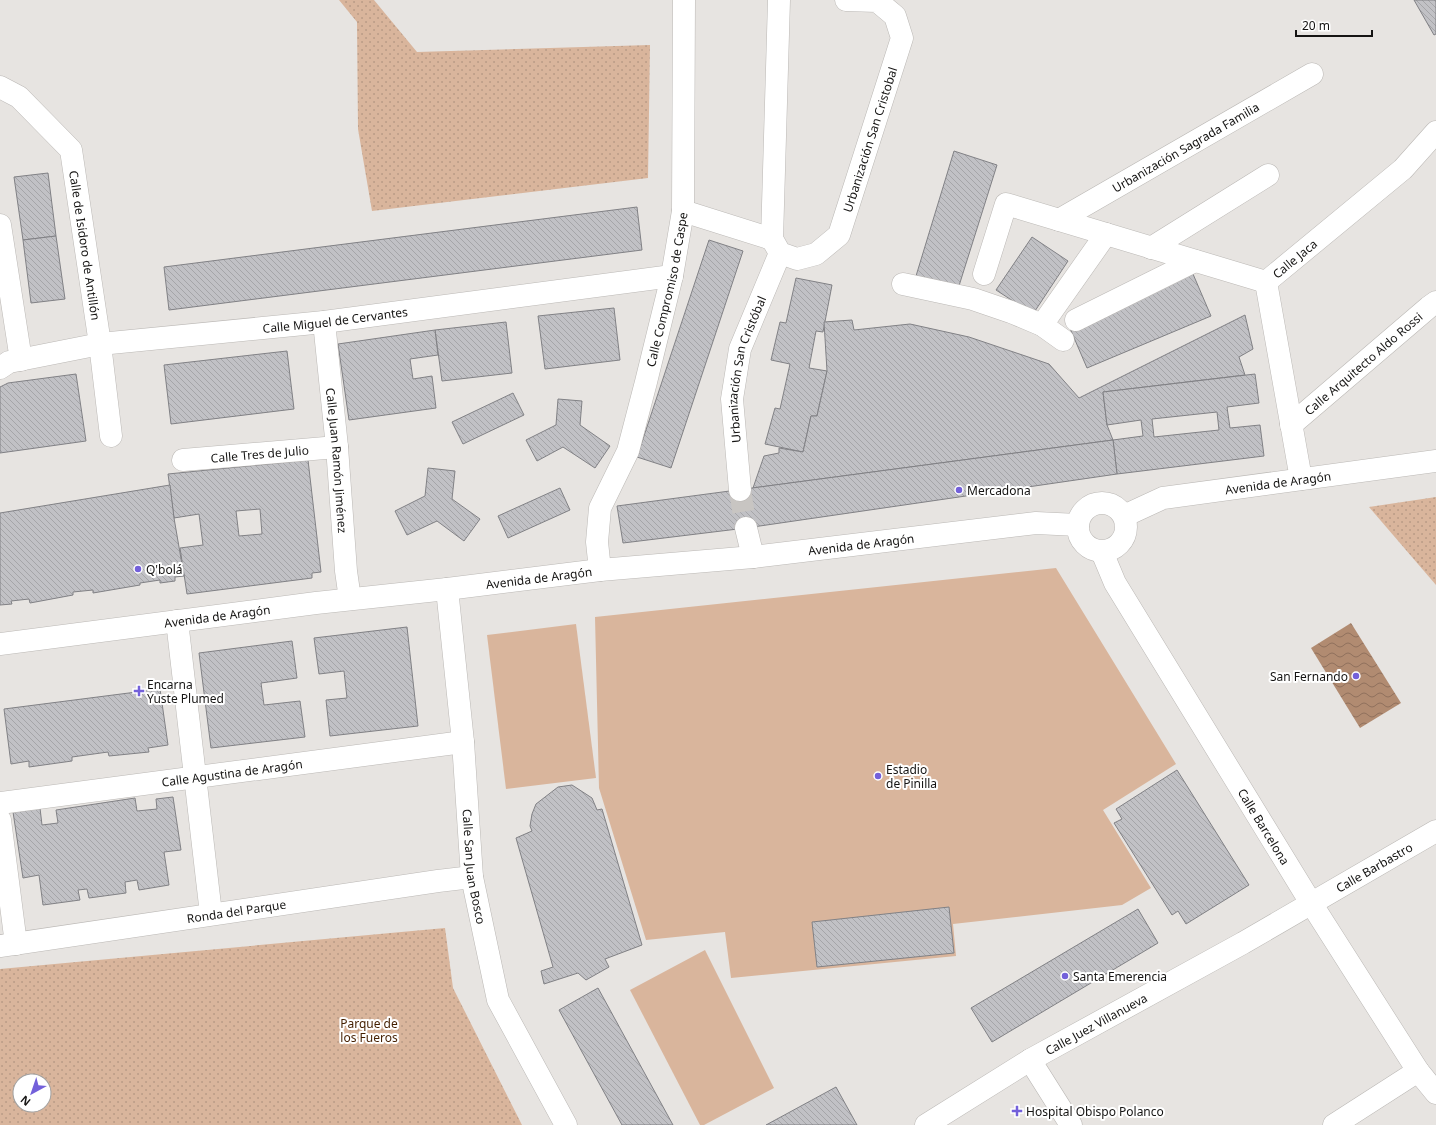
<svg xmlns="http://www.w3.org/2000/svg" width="1436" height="1125" font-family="'Noto Sans',sans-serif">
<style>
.grass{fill:#d9b59c}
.park{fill:url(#park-dots);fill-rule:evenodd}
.water{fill:url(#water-waves)}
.building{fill:url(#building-back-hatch);stroke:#818185;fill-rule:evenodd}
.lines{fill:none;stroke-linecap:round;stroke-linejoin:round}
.minor-tunnel{stroke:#c8c5c2;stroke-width:22;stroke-dasharray:22 11;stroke-linecap:butt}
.minor-casing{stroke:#bbb8b5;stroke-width:23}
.minor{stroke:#fff;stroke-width:22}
.poi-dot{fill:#7360da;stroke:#fff;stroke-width:1.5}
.labels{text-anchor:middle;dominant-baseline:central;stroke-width:4;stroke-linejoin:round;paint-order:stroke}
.street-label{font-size:12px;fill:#151413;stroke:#fff}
.poi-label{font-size:12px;fill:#151413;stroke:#fff;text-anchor:start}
.park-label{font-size:12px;fill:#441f00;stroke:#fff}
</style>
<defs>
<pattern id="park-dots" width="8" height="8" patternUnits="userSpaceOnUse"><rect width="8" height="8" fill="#d9b59c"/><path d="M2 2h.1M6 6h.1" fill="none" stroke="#b99b86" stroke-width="1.8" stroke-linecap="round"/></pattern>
<pattern id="water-waves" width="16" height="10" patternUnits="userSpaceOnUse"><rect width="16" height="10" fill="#b18b71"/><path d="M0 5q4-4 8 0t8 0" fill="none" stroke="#8f705c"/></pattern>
<pattern id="building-back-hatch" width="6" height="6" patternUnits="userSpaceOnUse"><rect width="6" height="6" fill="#c1c1c5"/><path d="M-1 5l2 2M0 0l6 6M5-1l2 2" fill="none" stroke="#a5a5a8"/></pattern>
</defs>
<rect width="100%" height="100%" fill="#e7e4e1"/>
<!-- grass -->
<g class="grass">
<path d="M1056,568L1176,764L1103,810L1151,888L1122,905L953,924L956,956L731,978L725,932L646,940L599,788L595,617Z"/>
<path d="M576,624L596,778L506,789L487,635Z"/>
<path d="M705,950L774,1088L704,1125H700L630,990Z"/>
</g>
<!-- park -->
<g class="park">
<path d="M339,0H374L417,52L650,45L648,178L372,211L358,129L357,22Z"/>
<path d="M1436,497V585L1369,507Z"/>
<path d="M445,928L453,988L522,1125H0V969ZM20,1081H44V1105H20Z"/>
</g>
<!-- water -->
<path class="water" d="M1351,623L1401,703L1360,728L1311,648Z"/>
<!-- building -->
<g class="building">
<path d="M1414,0H1436V34L1434,35Z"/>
<path d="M954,151L997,165L958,289L916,276Z"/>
<path d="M48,173L56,236L23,240L14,177Z"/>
<path d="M637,207L642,250L169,310L164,267Z"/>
<path d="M56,236L65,299L31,303L23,240Z"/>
<path d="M1032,237L1068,261L1033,314L996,290Z"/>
<path d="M709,240L743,251L671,468L637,457Z"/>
<path d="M1193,274L1211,316L1087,368L1069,326Z"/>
<path d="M796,278L832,285L823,332L816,331L809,368L827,371L817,416H811L803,452L765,444L775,408L780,409L790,364L771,360L780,322L786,323Z"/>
<path d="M614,308L620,360L545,369L538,316Z"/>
<path d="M1245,315L1253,349L1239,357L1245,375L1103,392L1107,425L1113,440L753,488L764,456L779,453V448L803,452L811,416H817L827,371L824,322L852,320L854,330L910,324L969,337L1049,364L1079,398Z"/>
<path d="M506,322L512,373L442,381L435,330Z"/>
<path d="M435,330L438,355L410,359L413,379L432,376L436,408L349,420L338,344Z"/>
<path d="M287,351L294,409L171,424L164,365Z"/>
<path d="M76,374L86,441L0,453V387L8,383Z"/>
<path d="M1255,374L1259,403L1227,407L1230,428L1260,425L1264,456L1117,474L1113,440L1143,436L1141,420L1107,425L1103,392ZM1217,412L1219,430L1154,437L1152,419Z"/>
<path d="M513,393L524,415L463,444L452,422Z"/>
<path d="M558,399L582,401L580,425L610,446L595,468L563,447L537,461L526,440L556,425Z"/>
<path d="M1113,440L1117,474L746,528L623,543L617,506Z"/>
<path d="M308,460L321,572L312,573V578L187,594L180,548L203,545L199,514L174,518L168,474ZM260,509L262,534L239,536L236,511Z"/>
<path d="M428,468L455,471L452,499L480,519L464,541L437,521L407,535L395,511L425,496Z"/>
<path d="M170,485L174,518L184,576L175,577V581L160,583V580L140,583V585L93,593V590L73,592V595L30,603L29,599L11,601L12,604L0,605V513Z"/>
<path d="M560,488L570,510L508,538L498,516Z"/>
<path d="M407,627L418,726L330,736L326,700L347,698L344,671L319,674L314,638Z"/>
<path d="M292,641L297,678L261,683L264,705L300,701L305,737L211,748L199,653Z"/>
<path d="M160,689L168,745L148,748L149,752L109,756L108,752L72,757V761L29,767V761L11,764L4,709Z"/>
<path d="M1177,770L1249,885L1186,924L1178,911L1172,915L1114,823L1122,819L1116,809Z"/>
<path d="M572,785L592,798L597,810L602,809L642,945L605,959L609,967L586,980L578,973L544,984L541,971L553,967L516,838L532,831L530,826L532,814L536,804L558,787Z"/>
<path d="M173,797L181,850L164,852L169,885L139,890L137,880L125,882L126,893L89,898L87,889L78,890L80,900L43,905L39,875L23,878L13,812L40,808L42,825L58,823L56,810L135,798L137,811L157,809L156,799Z"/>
<path d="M949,907L954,953L817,967L812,922Z"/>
<path d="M1138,909L1158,943L992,1042L971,1008Z"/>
<path d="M598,988L673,1125H622L559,1010Z"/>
<path d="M836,1087L857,1125H766Z"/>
</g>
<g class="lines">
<!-- minor-tunnel -->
<path class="minor-tunnel" d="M740,490L746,528"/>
<defs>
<g id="minor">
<path id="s1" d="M779,0L772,239L780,253L797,259L816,254L839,235L902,38L895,16L877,1L846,0"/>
<path id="s2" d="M0,87L19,97L71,150L100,344L111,436"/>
<path d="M683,211L772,239"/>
<path id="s3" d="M1059,220L1312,74"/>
<path d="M0,225L21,360"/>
<path d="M1151,248L1268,175"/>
<path d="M984,274L1006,204L1266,282"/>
<path d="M903,284L973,299L1011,312L1042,325L1063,340"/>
<path d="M1076,320L1195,261"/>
<path id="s4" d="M324,322L337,447L346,571L350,599"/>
<path d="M1042,325L1106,234"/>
<path id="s5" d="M0,368L9,362L100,344L324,322L672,276"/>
<path id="s6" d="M1291,425L1429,307L1436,302"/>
<path id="s7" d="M183,460L337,447"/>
<path id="s8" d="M1301,479L1266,282L1403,169L1436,132"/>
<path id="s9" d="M740,490L732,399L740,349L780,253"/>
<circle cx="1102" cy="527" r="24"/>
<path id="s10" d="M1124,516L1163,498L1436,461"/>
<path d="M746,528L753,557"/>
<path id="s11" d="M1102,552L1115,583L1311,903L1418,1071L1436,1093"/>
<path id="s12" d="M600,570L597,542L600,508L628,451L646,382L672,276L683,211L684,0"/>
<path id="s13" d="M447,589L463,742L472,877L498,1000L566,1125"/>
<path d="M177,621L211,914"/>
<path id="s14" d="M0,644L316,603L447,589L600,570L753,557L1036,523L1078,525"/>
<path id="s15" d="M0,803L463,742"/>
<path d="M0,820L16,944"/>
<path id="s16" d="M0,946L438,881L472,877"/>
<path d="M1030,1060L1071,1125"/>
<path id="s17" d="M926,1125L1030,1060L1243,943L1436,831"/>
<path d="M1334,1125L1418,1071"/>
</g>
</defs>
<!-- minor casing -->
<use href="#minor" class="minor-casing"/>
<!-- minor -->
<use href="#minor" class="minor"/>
</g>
<!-- markers -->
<g class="poi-dot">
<circle cx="959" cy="490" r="4"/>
<circle cx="138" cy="569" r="4"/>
<circle cx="1356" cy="676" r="4"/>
<path d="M137 685h4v4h4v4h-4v4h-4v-4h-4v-4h4z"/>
<circle cx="878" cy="776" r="4"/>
<circle cx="1065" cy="976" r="4"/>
<path d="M1015 1105h4v4h4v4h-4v4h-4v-4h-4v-4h4z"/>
</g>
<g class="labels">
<!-- street labels -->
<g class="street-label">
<text stroke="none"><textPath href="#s1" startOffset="423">Urbanización San Cristobal</textPath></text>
<text stroke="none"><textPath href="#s3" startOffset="146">Urbanización Sagrada Familia</textPath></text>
<text stroke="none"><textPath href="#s2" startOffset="192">Calle de Isidoro de Antillón</textPath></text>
<text stroke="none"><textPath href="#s8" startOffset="237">Calle Jaca</textPath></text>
<text stroke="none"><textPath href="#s12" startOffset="292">Calle Compromiso de Caspe</textPath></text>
<text stroke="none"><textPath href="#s5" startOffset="340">Calle Miguel de Cervantes</textPath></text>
<text stroke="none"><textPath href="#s6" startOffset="95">Calle Arquitecto Aldo Rossi</textPath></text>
<text stroke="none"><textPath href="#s9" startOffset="123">Urbanización San Cristóbal</textPath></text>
<text stroke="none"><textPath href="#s7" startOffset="77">Calle Tres de Julio</textPath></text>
<text stroke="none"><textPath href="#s4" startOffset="139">Calle Juan Ramón Jiménez</textPath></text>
<text stroke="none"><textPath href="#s10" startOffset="159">Avenida de Aragón</textPath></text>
<text stroke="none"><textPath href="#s14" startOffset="867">Avenida de Aragón</textPath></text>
<text stroke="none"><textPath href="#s14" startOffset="543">Avenida de Aragón</textPath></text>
<text stroke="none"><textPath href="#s14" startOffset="219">Avenida de Aragón</textPath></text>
<text stroke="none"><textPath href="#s15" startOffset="234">Calle Agustina de Aragón</textPath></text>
<text stroke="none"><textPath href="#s11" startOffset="319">Calle Barcelona</textPath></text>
<text stroke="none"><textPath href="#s13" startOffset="279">Calle San Juan Bosco</textPath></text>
<text stroke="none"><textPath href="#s17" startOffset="517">Calle Barbastro</textPath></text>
<text stroke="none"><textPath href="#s16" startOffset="239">Ronda del Parque</textPath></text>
<text stroke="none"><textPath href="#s17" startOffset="198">Calle Juez Villanueva</textPath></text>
</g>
<!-- poi labels -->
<g class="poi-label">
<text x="967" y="490">Mercadona</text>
<text x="146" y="569">Q'bolá</text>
<text x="1348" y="676" text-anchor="end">San Fernando</text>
<text x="147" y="684">Encarna<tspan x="147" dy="14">Yuste Plumed</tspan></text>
<text x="886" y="769">Estadio<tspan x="886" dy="14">de Pinilla</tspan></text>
<text x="1073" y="976">Santa Emerencia</text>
<text x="1026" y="1111">Hospital Obispo Polanco</text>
</g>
<!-- park labels -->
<g class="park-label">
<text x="369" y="1023">Parque de<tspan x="369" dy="14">los Fueros</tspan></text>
</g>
</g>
<!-- north arrow -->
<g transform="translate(32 1093) rotate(220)"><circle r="19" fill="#ffffff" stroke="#a1a1a1"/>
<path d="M0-3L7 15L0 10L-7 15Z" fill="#7360da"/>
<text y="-6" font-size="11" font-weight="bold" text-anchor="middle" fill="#151413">N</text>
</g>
<!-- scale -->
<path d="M1296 30v6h76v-6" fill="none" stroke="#151413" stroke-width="2"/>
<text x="1302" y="30" font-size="12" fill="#151413" stroke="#ffffff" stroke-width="3" paint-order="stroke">20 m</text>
</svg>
